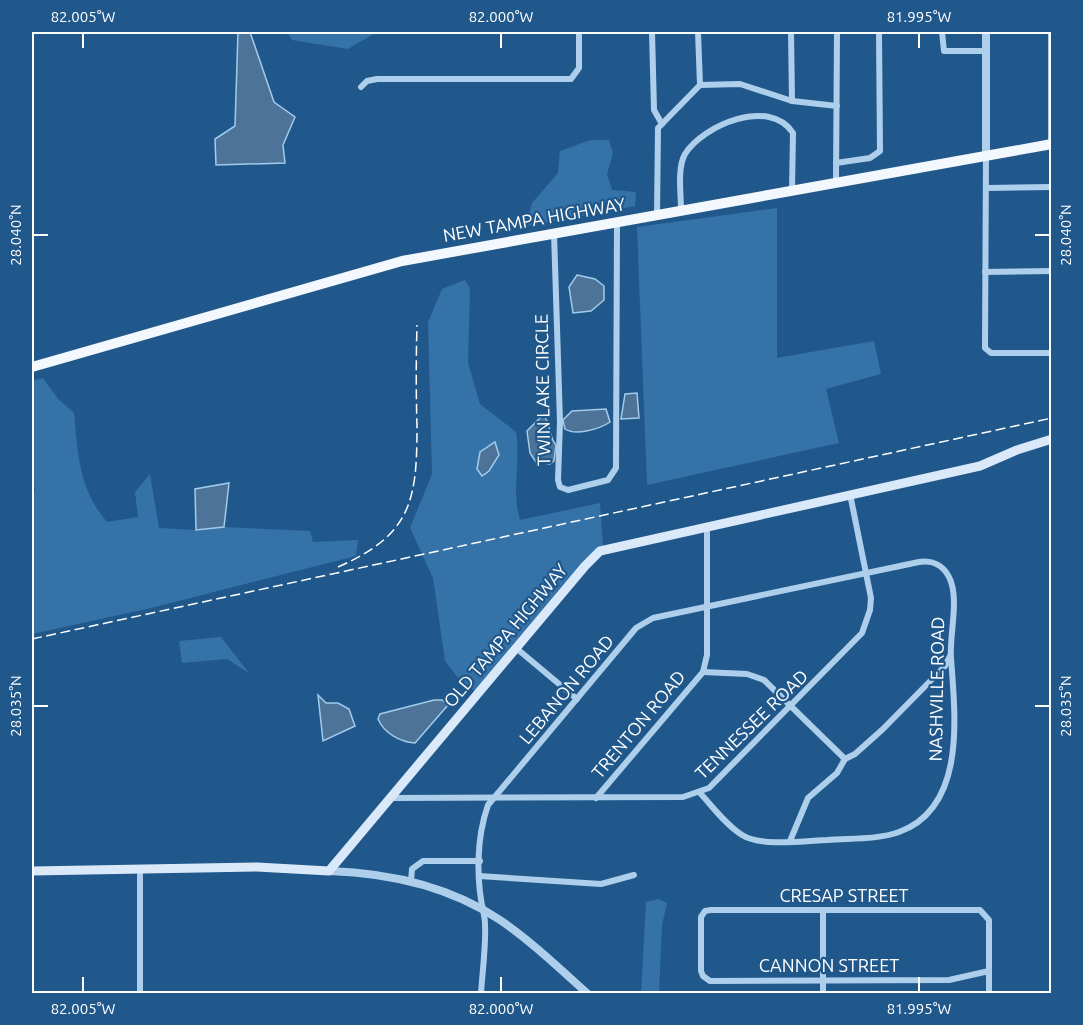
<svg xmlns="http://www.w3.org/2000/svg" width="1083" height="1025" font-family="Ubuntu,sans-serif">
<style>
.green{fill:#3572a8}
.water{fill:#4d7498;stroke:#a1cbec;stroke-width:1.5}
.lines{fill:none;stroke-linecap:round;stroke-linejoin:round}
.minor{stroke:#aecfeb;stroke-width:6}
.tertiary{stroke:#aecfeb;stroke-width:8}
.secondary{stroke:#d9e9f9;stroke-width:9}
.primary{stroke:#f2f8fe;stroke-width:10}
.rail{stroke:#fff;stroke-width:1.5;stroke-dasharray:10 4.5;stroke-linecap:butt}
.ticks{fill:none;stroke:#fff;stroke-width:2}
.labels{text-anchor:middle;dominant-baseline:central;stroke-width:4.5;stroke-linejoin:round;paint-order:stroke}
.street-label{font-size:18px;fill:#fff;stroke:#21588b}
.neatline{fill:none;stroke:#fff;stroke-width:2}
.ticks-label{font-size:15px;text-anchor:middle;fill:#fff}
</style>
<rect width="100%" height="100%" fill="#21588b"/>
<!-- green -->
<g class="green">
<path d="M287,32H377L348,49L292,40Z"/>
<path d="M590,140H609L613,153L607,174L612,190L636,192L635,206L526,226L532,203L558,173L560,151Z"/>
<path d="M777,208V358L874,341L881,374L826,389L839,443L647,485L637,227Z"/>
<path d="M465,280L470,288L468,363L480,404L516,432C521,464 511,489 520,520L600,503L603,545L564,583L475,691L462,683L445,661L433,578L410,528L432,474L428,322L442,289Z"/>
<path d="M43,378L58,399L74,413C78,455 79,489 107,522L138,517L135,492L150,474L159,528L196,530L224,527L310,531L313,542L358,540L356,556L151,608L32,634V492L35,491L32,474V381Z"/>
<path d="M221,637L249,673L227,659L182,663L179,641Z"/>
<path d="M658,899L667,903L662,925L659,993H641L646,902Z"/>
</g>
<!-- water -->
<g class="water">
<path d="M238,32H250L274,102L295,117L283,145L285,163L216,165L215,139L235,126Z"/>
<path d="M577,275L595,279L604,286V300L591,311L573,313L569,287Z"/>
<path d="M637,393L639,418L621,419L625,394Z"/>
<path d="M606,409L610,422C600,429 575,436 565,429L563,420L572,411Z"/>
<path d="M543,415C552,424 548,436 556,445L554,461L550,464L536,462L530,453L527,431Z"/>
<path d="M495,442L499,455L489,471L482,476L477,469L480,452Z"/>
<path d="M229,483L224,527L196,530L195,489Z"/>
<path d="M318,695L326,703H338L349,709L355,726L323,741Z"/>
<path d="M434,700H442L448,705L415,743C400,742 384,733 378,719L380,714Z"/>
</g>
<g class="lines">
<!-- minor -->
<g class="minor">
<path d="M652,32L654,110L662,124"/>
<path d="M698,32L700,85"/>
<path d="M791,32L792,101"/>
<path d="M942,32L944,51H987"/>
<path d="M1051,32V144"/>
<path d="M700,85L740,84L792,101L837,106"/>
<path d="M361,87L367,81L377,79H571L579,68V32"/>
<path d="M986,156L985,348L991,353H1052"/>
<path d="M836,163L870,158L880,151L879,32"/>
<path d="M836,181L837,32"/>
<path d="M987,188L1052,187"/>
<path d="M681,209C681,194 677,168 685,154C703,125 770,97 793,133L792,190"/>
<path d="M657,214L658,128L700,85"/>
<path d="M554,233L560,422L558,480L560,487L568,490L608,480L616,468L617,222"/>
<path d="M985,272L1052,271"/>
<path d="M516,648L577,699"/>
<path d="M703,672L747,674L764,680L845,759"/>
<path d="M391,798L683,797L709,788L862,633L870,610L871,598L850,494"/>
<path d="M596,798L703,672L707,655V526"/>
<path d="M790,841L808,798L837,773L845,759L855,754L883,729L945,666L950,656"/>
<path d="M140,869V994"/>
<path d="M479,876L601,884L634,875"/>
<path d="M411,881L412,869L423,861H480"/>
<path d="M823,911V994"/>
<path d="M989,971L949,980L710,981L703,976L701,971V917L705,911L711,910H980L989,920V994"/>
<path d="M481,994C482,973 488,933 484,915C476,881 476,839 488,805L636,628L653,618L919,562C932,560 943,565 949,577C960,598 949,636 951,658C955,715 967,807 899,832C877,840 850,838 827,840C805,841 761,847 742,835C726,825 713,807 700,793"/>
</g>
<!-- tertiary -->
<g class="tertiary">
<path d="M986,156V32"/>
<path d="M329,871C390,873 449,886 500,920C531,941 560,969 588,994"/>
</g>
<!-- secondary -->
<path class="secondary" d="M32,871L257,867L329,871L585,566L600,551L980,466L1017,450L1052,439"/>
<!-- primary -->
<path class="primary" d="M32,367L402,261L1052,144"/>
<!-- rail -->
<g class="rail">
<path d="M338,567C411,535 417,501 417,427C416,393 416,359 417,325"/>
<path d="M32,639L1052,418"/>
</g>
</g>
<!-- ticks -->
<path class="ticks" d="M83,33V48M501,33V48M919,33V48M33,235H48M1035,235H1050M33,706H48M1035,706H1050M83,977V992M501,977V992M919,977V992"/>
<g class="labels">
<!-- street labels -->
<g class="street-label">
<text transform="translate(534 219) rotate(-10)">NEW TAMPA HIGHWAY</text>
<text transform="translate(542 390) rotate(-91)">TWIN LAKE CIRCLE</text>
<text transform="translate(505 635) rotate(-50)">OLD TAMPA HIGHWAY</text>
<text transform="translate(566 689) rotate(-50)">LEBANON ROAD</text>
<text transform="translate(936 689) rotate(-89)">NASHVILLE ROAD</text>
<text transform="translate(638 724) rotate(-50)">TRENTON ROAD</text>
<text transform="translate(751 724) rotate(-44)">TENNESSEE ROAD</text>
<text x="844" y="895">CRESAP STREET</text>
<text x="829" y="965">CANNON STREET</text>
</g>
</g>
<!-- border -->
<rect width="1083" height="1025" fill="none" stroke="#21588b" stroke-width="66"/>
<rect x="33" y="33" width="1017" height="959" class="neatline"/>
<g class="ticks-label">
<text x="83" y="22">82.005°W</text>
<text x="501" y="22">82.000°W</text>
<text x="919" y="22">81.995°W</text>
<text transform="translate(16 235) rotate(-90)" y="5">28.040°N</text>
<text transform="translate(1066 235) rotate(-90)" y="5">28.040°N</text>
<text transform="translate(16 706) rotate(-90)" y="5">28.035°N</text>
<text transform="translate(1066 706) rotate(-90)" y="5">28.035°N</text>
<text x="83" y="1014">82.005°W</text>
<text x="501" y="1014">82.000°W</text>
<text x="919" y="1014">81.995°W</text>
</g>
</svg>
